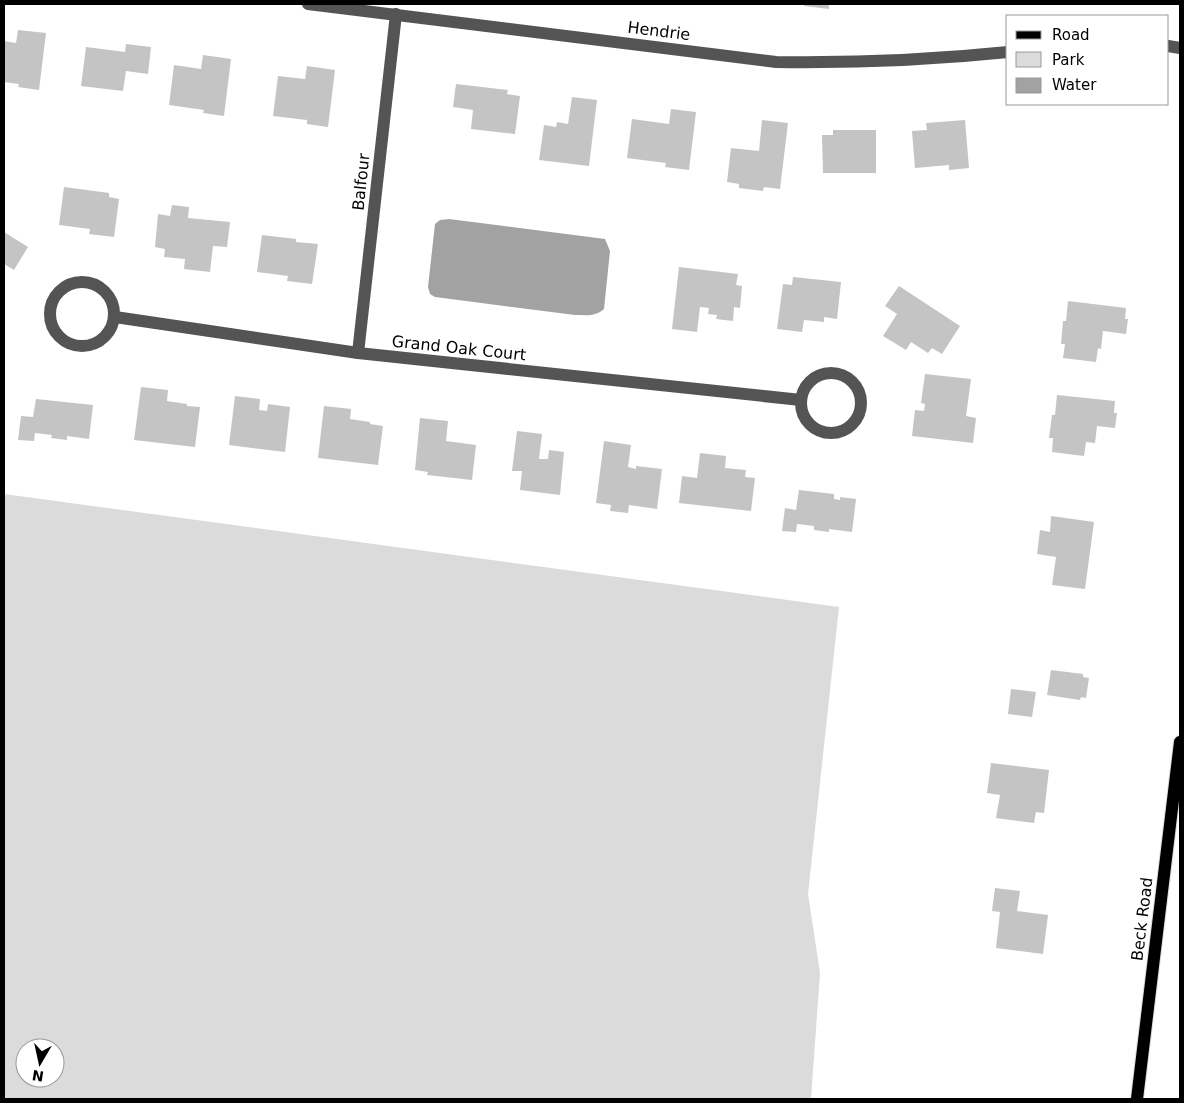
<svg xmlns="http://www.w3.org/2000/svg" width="1184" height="1103" font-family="'DejaVu Sans',sans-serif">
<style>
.green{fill:#dbdbdb;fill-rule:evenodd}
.water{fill:#a2a2a2}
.building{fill:#c4c4c4}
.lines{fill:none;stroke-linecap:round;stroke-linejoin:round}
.major-casing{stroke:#dbdbdb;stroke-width:14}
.minor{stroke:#545454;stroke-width:12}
.major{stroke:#000;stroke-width:12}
.labels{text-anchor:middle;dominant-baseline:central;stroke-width:5;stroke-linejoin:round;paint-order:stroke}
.street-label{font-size:16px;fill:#000;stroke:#fff}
</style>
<rect width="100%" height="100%" fill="#fff"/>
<!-- green -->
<path class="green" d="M4,494L839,607L808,894L820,973L811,1099H4ZM25,1048H55V1078H25Z"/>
<!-- water -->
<path class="water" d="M449,219L605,239L610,251L604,309C595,317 586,315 575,315L435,297L430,294L428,287L435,224L440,220Z"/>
<!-- building -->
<g class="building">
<path d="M805,4H829V9L804,6Z"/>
<path d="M18,30L46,33L39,90L18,87L19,84L4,82V41L16,43Z"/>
<path d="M126,44L151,47L148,74L126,71L123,91L81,86L86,47L125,52Z"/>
<path d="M203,55L231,59L224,116L203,113L204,110L169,105L174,65L201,69Z"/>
<path d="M307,66L335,70L328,127L307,124V120L273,116L278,76L305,79Z"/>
<path d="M456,84L508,90L507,94L520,96L515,134L471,129L473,110L453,107Z"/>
<path d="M572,97L597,100L589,166L539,160L544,125L556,127L557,122L568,124Z"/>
<path d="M671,109L696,112L689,170L665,167L666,163L627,158L632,119L669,124Z"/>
<path d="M762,120L788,123L780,189L764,187L763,191L739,188V184L727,182L731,148L759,151Z"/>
<path d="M965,120L969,168L949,170V165L915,168L912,131L927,130L926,123Z"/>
<path d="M833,130H876V173H823L822,135H833Z"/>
<path d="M64,187L109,193V197L119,199L114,237L89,234L90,229L59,225Z"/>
<path d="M172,205L189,207L188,218L230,222L227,247L213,246L210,272L184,269L185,259L164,257L165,249L155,247L158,214L170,216Z"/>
<path d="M4,232L28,247L14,270L4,264Z"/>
<path d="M262,235L296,239V242L318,244L312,284L287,281L288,276L257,272Z"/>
<path d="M679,267L738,274L736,285L742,286L740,308L734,307L733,321L716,319L717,315L708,314L709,308L700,307L697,332L672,329Z"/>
<path d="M793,277L841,282L837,319L824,317V322L804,320L802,332L777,329L783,284L792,285Z"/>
<path d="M899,286L960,326L942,354L932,348L928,353L911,342L906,350L883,336L897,314L885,306Z"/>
<path d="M1068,301L1126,308L1125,319H1128L1126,334L1103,331L1101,349L1098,348L1096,362L1063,358L1065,344H1061L1063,321H1066Z"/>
<path d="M925,374L971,379L966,416L976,418L973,443L912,436L915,410L924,411L925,404L921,403Z"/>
<path d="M141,387L168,390L167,401L187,404V406L200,407L195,447L134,440Z"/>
<path d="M1057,395L1115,401L1114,413H1117L1115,428L1097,426L1095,443L1086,442L1084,456L1052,452L1053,438H1049L1052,415H1055Z"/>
<path d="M235,396L260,399L259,410L267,411L268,404L290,407L285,452L229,445Z"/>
<path d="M36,399L93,405L89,439L67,436V440L51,438L52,435L35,433L34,441L18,440L21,416L33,417Z"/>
<path d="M324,406L351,409L350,419L370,422V424L383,426L378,465L318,458Z"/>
<path d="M420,418L448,421L446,441L476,445L472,480L427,475L428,472L415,470Z"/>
<path d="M517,431L542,434L539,459H548L549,450L564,452L560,495L520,490L522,471H512Z"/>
<path d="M604,441L631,445L628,467L636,469V466L662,469L657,509L629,505L628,513L610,511L611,505L596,503Z"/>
<path d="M700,453L726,456L725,468L746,470L745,477L755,478L751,511L679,503L682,476L697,478Z"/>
<path d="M799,490L834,494V499L840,500V497L856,499L852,532L829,529V532L814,530V526L797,524L796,532L782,531L785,508L796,510Z"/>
<path d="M1051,516L1094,522L1085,589L1052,585L1056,557L1037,554L1040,530L1050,532Z"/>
<path d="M1051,670L1083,674V677L1089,678L1086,698L1081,697L1080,700L1047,695Z"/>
<path d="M1011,689L1036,692L1032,717L1008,714Z"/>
<path d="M991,763L1049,770L1044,813L1036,812L1034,823L996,818L1000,795L987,793Z"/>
<path d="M995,888L1020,891L1017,911L1048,915L1043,954L996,948L1000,912L992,911Z"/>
</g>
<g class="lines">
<defs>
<path id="major" d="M1137,1099L1180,742"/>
</defs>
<!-- major casing -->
<use href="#major" class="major-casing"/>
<!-- minor -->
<g class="minor">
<path d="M308,4L776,62C854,63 931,60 1008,52"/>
<path d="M1168,46L1180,48"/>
<circle cx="82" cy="314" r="32"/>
<path d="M115,317L358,353L801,400"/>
<path d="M358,353L396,14"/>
<circle cx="831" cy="403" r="30"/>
</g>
<!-- major -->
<use href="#major" class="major"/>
</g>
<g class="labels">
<!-- street labels -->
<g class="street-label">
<text transform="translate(659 31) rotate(7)">Hendrie</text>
<text transform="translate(361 182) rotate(-84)">Balfour</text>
<text transform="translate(459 348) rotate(6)">Grand Oak Court</text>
<text transform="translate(1142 919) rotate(-83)">Beck Road</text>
</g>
</g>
<!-- border -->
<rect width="1184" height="1103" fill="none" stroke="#000000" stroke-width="10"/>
<!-- legend -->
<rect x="1006" y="15" width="162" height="90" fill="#ffffff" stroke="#999999"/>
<rect x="1016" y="31" width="25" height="8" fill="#000000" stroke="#999999"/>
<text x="1052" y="40" font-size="15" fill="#000000">Road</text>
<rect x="1016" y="52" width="25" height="15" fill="#dbdbdb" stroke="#999999"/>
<text x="1052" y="65" font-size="15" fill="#000000">Park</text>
<rect x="1016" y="78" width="25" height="15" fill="#a2a2a2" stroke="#999999"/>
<text x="1052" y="90" font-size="15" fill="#000000">Water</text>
<!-- north arrow -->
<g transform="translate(40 1063) rotate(189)"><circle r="24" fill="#ffffff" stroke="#999999"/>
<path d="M0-4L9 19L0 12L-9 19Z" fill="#000000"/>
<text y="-8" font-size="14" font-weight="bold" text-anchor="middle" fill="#000000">N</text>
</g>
</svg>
